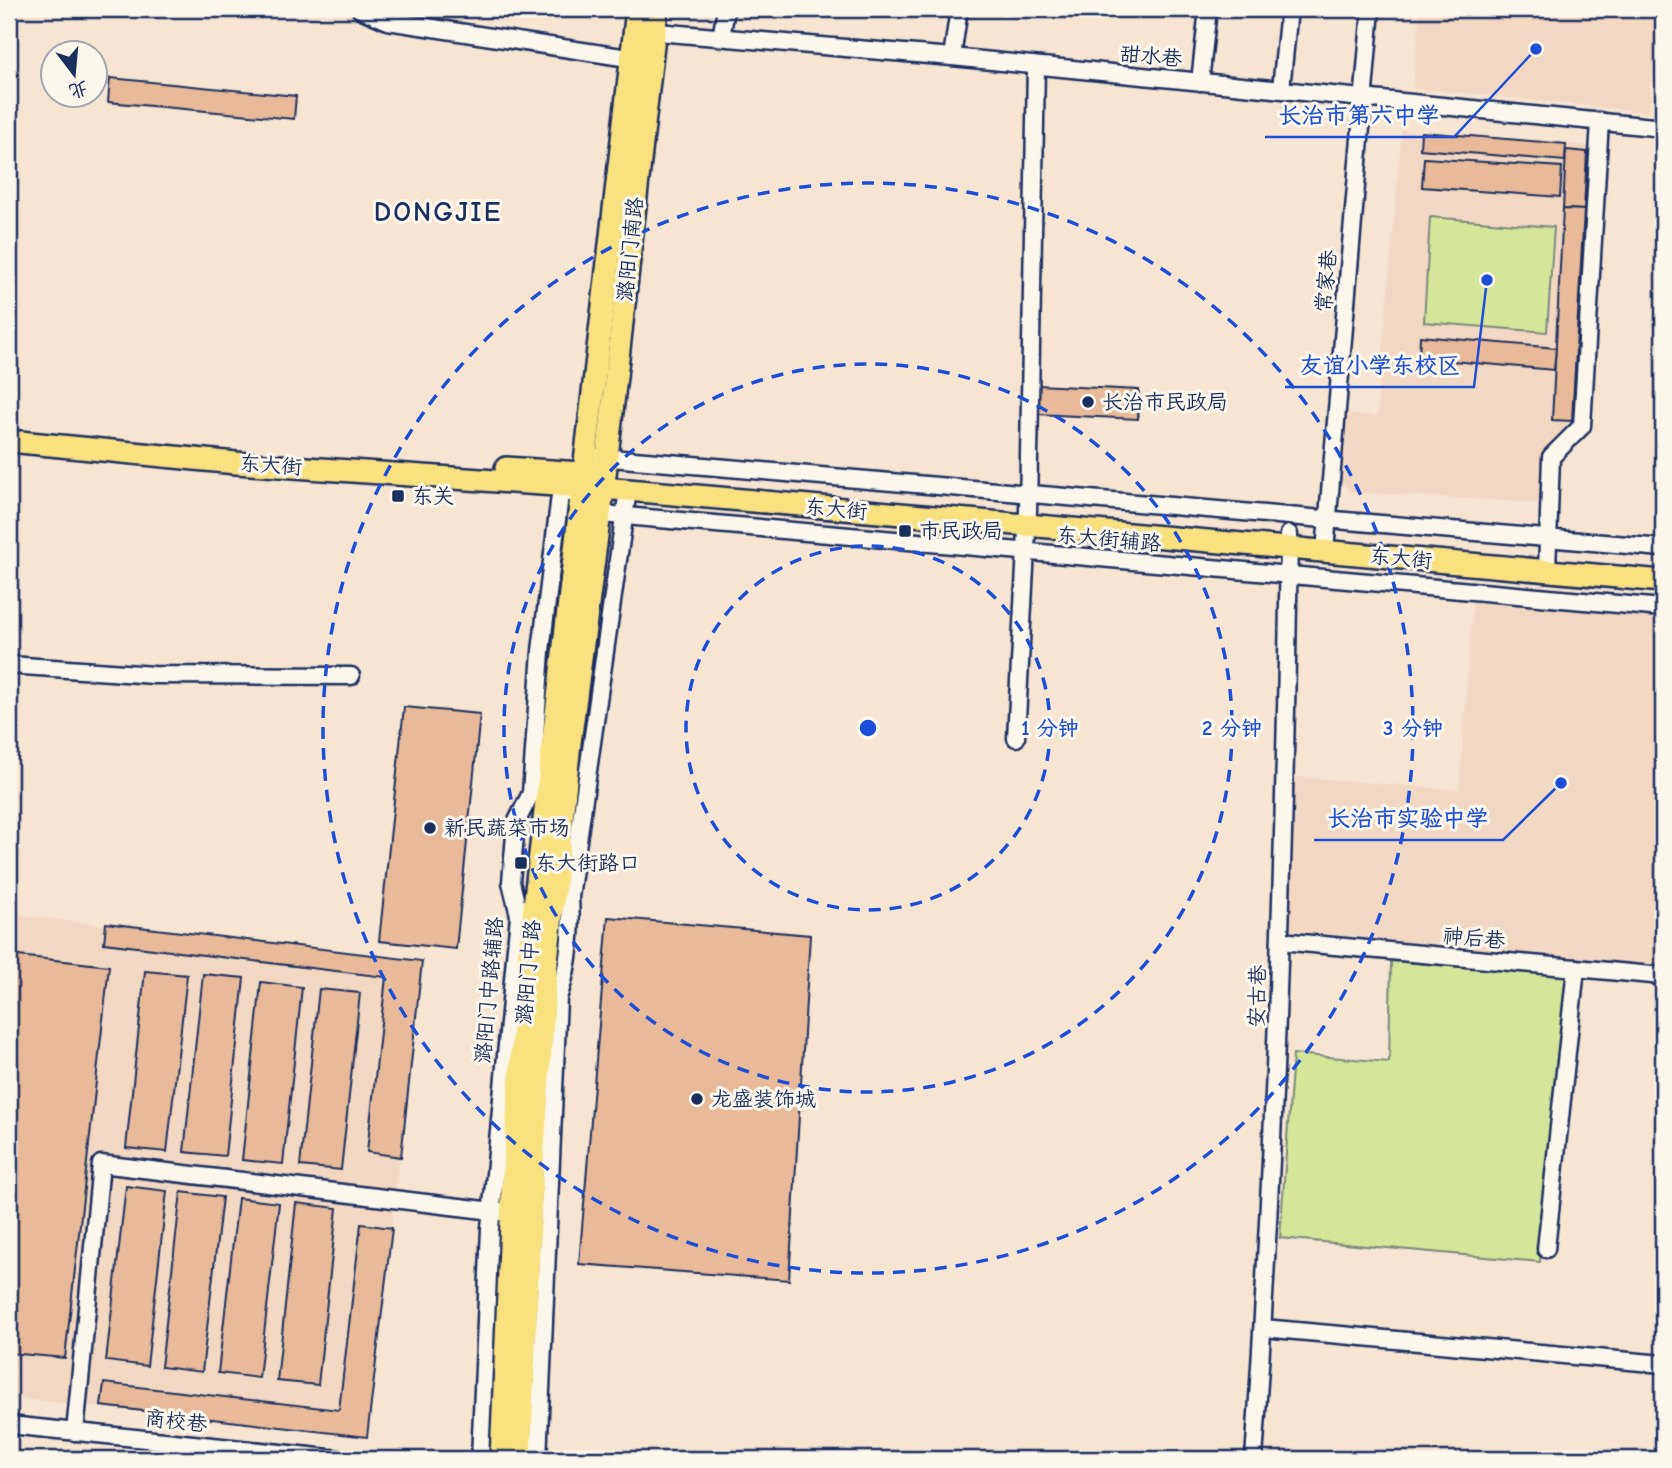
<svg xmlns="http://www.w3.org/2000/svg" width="1672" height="1468" font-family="'Comic Neue','LXGW WenKai TC',sans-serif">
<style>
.built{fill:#f2d8c2}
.green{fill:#d5e599;stroke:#788a7c;stroke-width:2}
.building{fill:#e9ba99;stroke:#1b2f5e;stroke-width:2}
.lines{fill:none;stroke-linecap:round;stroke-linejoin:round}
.minor-casing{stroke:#1b2f5e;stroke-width:21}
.major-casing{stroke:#1b2f5e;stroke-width:26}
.minor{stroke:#fbf7ec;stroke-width:16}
.major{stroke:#fae180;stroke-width:21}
.ring{fill:none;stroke:#1d4ed8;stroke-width:3.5;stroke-dasharray:12 9}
.poi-dot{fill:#1b2f5e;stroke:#fbf7ec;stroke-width:2.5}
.labels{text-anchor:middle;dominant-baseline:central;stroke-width:6;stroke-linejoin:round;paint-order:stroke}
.street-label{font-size:21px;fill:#1b2f5e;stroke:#fbf7ec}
.poi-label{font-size:21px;fill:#1b2f5e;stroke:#fbf7ec;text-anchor:start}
.district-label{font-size:28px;font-weight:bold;letter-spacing:2px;fill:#1b2f5e;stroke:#fbf7ec}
.centre{fill:#1d4ed8;stroke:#fbf7ec;stroke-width:3.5}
.ring-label{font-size:21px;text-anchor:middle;font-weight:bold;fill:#1d4ed8;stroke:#fbf7ec;stroke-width:6;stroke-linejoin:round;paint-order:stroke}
.leader{fill:none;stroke:#1d4ed8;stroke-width:2.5}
.callout-dot{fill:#1d4ed8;stroke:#fbf7ec;stroke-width:2.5}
.callout-label{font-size:23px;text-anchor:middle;font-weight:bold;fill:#1d4ed8;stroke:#fbf7ec;stroke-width:6;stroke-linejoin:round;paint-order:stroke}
</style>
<rect width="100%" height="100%" fill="#f6e5d3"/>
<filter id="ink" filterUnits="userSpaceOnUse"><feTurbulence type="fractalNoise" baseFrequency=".0143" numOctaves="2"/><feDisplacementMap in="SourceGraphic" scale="14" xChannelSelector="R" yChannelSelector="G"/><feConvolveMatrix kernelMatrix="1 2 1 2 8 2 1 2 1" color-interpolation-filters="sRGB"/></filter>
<g filter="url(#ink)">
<!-- built -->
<g class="built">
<path d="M1420,9H1663L1659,10L1648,112L1413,88Z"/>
<path d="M1402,130L1593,146L1576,424L1547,455L1538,503L1350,492L1339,479L1343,414L1377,416Z"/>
<path d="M1473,602L1663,618V967L1289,930V776L1459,790Z"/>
<path d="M9,914L422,961L367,1437L9,1397Z"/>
</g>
<!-- green -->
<g class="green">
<path d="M1430,217L1554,227L1547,332L1424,322Z"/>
<path d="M1391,961L1569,976L1540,1262L1280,1238L1293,1054L1389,1062Z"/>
</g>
<!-- building -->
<g class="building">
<path d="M504,9H565L564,16Z"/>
<path d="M531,9H565L564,16L530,12Z"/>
<path d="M110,78L296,96L294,119L108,102Z"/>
<path d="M1421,132L1566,144L1565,161L1420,149Z"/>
<path d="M1566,150L1587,152L1584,210L1563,209Z"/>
<path d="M1424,158L1562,167L1560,197L1422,187Z"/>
<path d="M1563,209L1584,210L1572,421L1552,420Z"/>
<path d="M1420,336L1556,348L1554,370L1419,358Z"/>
<path d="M1037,385L1139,390L1138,419L1036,414Z"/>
<path d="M404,707L480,714L456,949L379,941Z"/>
<path d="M608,917L810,935L789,1280L579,1264Z"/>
<path d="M106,923L422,961L401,1157L367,1152L386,977L104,943Z"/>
<path d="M9,955L109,966L65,1358L9,1353Z"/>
<path d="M145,971L187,975L167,1152L126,1148Z"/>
<path d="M203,974L244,978L225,1156L184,1152Z"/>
<path d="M261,982L302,987L283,1164L242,1160Z"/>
<path d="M319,989L360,993L341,1170L300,1166Z"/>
<path d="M126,1186L167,1191L147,1366L106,1361Z"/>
<path d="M181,1192L222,1197L202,1372L161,1367Z"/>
<path d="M238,1198L279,1203L259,1378L218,1373Z"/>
<path d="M296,1203L337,1208L318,1385L277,1381Z"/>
<path d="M361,1224L392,1228L367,1437L101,1406L104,1383L339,1410Z"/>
</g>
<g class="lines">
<defs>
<g id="minor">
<path d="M360,9L388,21L641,60"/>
<path d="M645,31L952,57L1663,128"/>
<path d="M721,38L726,9"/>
<path d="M952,57L959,9"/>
<path d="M1200,82L1208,9"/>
<path d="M1281,89L1289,9"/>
<path d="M599,457L1663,548"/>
<path d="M591,508L600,514L625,516L1663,608"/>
<path d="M1325,551L1371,9"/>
<path d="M1547,571L1551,457L1582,426L1600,121"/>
<path d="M9,665L154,675L351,676"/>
<path d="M1016,738L1028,511L1036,66"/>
<path d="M1280,941L1663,976"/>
<path d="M1546,1249L1576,968"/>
<path d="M1263,1328L1663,1364"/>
<path d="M9,1425L339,1459"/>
<path d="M75,1432L101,1164L501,1212"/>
<path d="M480,1459L490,1228L519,915L511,882L516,823L531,793L541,651L561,487L570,493"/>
<path d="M538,1459L558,998C570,964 572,932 570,897L628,490"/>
<path d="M1254,1459C1275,1151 1285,843 1289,534"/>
</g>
<g id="major">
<path d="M9,441L236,463L628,490L1663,581"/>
<path d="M506,468L596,474"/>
<path d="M501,1459L513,1175L528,959L637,9"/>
<path d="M520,1459L532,1177L547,961L570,743L605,475L657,9"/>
</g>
</defs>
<!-- minor casing -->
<use href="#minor" class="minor-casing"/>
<!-- major casing -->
<use href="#major" class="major-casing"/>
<!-- minor -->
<use href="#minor" class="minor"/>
<!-- major -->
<use href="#major" class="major"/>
</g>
</g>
<!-- distance rings -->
<g class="ring">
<circle cx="868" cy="728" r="182"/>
<circle cx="868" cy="728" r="364"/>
<circle cx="868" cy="728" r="545"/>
</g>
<!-- markers -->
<g class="poi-dot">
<circle cx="1088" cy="402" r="7"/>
<rect x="391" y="489" width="14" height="14" rx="3.5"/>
<rect x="898" y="524" width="14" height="14" rx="3.5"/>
<circle cx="430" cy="828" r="7"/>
<rect x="514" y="856" width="14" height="14" rx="3.5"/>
<circle cx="697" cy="1099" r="7"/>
</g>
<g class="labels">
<!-- street labels -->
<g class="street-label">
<text transform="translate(1151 56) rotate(5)">甜水巷</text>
<text transform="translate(630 249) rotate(-84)">潞阳门南路</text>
<text transform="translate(1326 281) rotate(-85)">常家巷</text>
<text transform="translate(271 465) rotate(4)">东大街</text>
<text transform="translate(836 509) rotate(5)">东大街</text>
<text transform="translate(1109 539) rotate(5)">东大街辅路</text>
<text transform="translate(1401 558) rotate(5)">东大街</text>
<text transform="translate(1474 938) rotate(5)">神后巷</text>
<text transform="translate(528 972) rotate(-85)">潞阳门中路</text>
<text transform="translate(489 990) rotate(-85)">潞阳门中路辅路</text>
<text transform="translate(1257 996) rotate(-88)">安古巷</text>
<text transform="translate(176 1421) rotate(6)">商校巷</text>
</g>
<!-- poi labels -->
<g class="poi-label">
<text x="1102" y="402">长治市民政局</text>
<text x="412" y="496">东关</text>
<text x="919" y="531">市民政局</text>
<text x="444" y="828">新民蔬菜市场</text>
<text x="535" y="863">东大街路口</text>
<text x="711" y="1099">龙盛装饰城</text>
</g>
<!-- district labels -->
<g class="district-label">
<text x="438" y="212">DONGJIE</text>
</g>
</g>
<circle cx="868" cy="728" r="10" class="centre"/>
<g class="ring-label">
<text x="1050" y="735">1 分钟</text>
<text x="1232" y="735">2 分钟</text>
<text x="1413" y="735">3 分钟</text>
</g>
<!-- callouts -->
<path class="leader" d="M1536 49L1454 137H1265M1487 280L1474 387H1285M1561 783L1503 840H1314"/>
<g class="callout-dot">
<circle cx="1536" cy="49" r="7"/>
<circle cx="1487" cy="280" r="7"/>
<circle cx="1561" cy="783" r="7"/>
</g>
<g class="callout-label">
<text x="1359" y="123">长治市第六中学</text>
<text x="1380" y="373">友谊小学东校区</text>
<text x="1408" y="826">长治市实验中学</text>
</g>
<!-- margin -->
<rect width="1672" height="1468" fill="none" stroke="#fbf7ec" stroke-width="35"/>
<rect x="18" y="18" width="1637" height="1433" fill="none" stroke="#1b2f5e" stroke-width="2.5" filter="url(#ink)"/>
<!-- north arrow -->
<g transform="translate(74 74) rotate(164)"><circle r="33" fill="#fbf7ec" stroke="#a1a7b3" stroke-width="2"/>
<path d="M0-5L12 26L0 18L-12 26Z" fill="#1b2f5e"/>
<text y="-10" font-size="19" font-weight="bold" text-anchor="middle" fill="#1b2f5e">北</text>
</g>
</svg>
